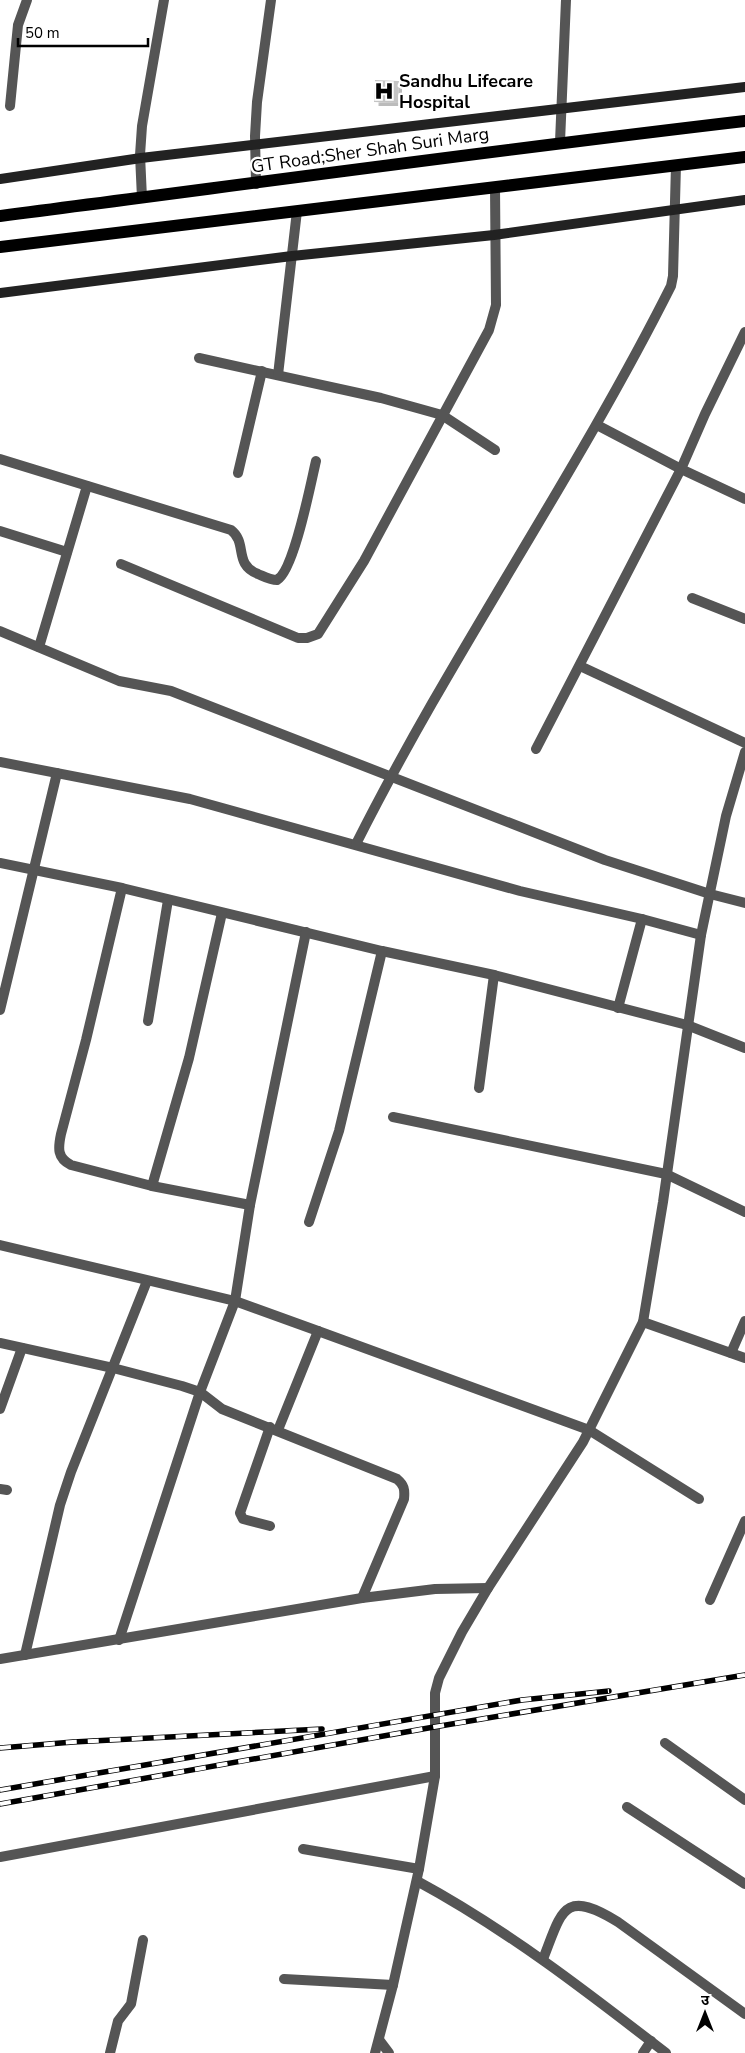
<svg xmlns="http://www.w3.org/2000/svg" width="745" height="2053" font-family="'Nunito Sans','Noto Sans Devanagari',sans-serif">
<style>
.building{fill:#c4c4c4;filter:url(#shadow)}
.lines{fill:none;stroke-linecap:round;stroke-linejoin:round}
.service{stroke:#555;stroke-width:10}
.minor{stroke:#555;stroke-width:10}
.tertiary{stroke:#555;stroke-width:10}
.secondary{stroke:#222;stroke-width:10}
.primary{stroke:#000;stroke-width:12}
.rail-casing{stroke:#000;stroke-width:5.5}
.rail{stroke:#fff;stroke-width:4;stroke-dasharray:11;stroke-linecap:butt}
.labels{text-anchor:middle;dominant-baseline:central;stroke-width:4.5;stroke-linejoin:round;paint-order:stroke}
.poi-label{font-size:18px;font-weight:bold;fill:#000;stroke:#fff;text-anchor:start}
.street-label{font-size:18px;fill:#000;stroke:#fff}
</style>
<defs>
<filter id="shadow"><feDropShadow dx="4.5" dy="4.5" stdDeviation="0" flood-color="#0004"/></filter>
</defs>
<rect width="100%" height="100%" fill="#fff"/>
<!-- building -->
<path class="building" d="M375,80L399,81L398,103L374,102Z"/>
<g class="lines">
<!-- service -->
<g class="service">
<path d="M303,1849L419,1869"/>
<path d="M0,1857L435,1776"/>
<path d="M284,1979L393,1985"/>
</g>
<!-- minor -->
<g class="minor">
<path d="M10,106L18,25L27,0"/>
<path d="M560,142L566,0"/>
<path d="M256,184L255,136L257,102L271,0"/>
<path d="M142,198L140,155L142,126L164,0"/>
<path d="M199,358L381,398L442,415L495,450"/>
<path d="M278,375L297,211"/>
<path d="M597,425L681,469L745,499"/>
<path d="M0,459L231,530C248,543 233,564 258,574C265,577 270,580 277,580C294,571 311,482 316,461"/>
<path d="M238,473L262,371"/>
<path d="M0,531L67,552"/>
<path d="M121,564L298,638H307L318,634L364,561L489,330L496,305L495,187"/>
<path d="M692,598L745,619"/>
<path d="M0,631L119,681L171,691L605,860L710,894L745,903"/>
<path d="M39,647L87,486"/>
<path d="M580,666L745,743"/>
<path d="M536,749L681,469L705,414L745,332"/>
<path d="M0,762L190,799L520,891L642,919L701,935"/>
<path d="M356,844C452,653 575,477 671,286L673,276L676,165"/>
<path d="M0,863L122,888L382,951L494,975L687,1025L745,1048"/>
<path d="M122,888L86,1040L61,1134C58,1148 57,1158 71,1165L152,1186L250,1205"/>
<path d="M618,1008L642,919"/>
<path d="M0,1010L57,773"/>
<path d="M148,1021L168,900"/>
<path d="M479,1088L494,975"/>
<path d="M393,1117L666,1174L745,1212"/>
<path d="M152,1186L189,1058L222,913"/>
<path d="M309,1222L339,1131L382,951"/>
<path d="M0,1245L235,1301L318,1331L589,1430L699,1499"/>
<path d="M643,1322L745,1358"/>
<path d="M0,1343L113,1368L182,1386L200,1392L222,1409L397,1479C404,1485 405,1489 404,1499L362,1598"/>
<path d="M731,1353L745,1321"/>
<path d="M0,1409L22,1348"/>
<path d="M270,1427L240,1513L243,1519L270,1526"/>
<path d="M278,1430L318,1331"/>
<path d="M0,1489L7,1490"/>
<path d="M710,1600L745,1521"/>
<path d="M119,1640L200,1392L235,1301L250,1205L306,932"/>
<path d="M25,1655L60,1505L71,1472L147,1281"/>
<path d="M0,1659L362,1598L435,1589L488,1588"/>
<path d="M665,1743L745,1800"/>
<path d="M627,1807L745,1884"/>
<path d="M417,1881C506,1929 586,1991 666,2053"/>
<path d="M543,1959C562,1911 563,1888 618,1922L745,2014"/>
<path d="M380,2041L389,2053"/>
<path d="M110,2053L118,2021L131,2004L143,1940"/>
<path d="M643,2053L651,2041"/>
</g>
<!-- tertiary -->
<path class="tertiary" d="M375,2053L393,1985L419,1869L435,1776V1693L439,1678L462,1632L488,1588L583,1442L643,1322L663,1202L701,935L726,816L745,752"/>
<!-- secondary -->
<g class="secondary">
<path d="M0,179L141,158L745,87"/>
<path d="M0,293L292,256L494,235L745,200"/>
</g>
<!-- primary -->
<g class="primary">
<path d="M0,216C248,184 496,150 745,121"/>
<path d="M0,247L745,157"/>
</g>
<defs>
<g id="rail">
<path d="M0,1748L73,1742L322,1729"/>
<path d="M0,1790L522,1700L609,1691"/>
<path d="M0,1804L434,1727L745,1675"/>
</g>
</defs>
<!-- rail casing -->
<use href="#rail" class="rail-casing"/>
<!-- rail -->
<use href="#rail" class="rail"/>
</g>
<!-- icons -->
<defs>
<symbol id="hospital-bare" viewBox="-9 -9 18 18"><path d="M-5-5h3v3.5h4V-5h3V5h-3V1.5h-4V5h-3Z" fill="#000" stroke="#fff" stroke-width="2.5" paint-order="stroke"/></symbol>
</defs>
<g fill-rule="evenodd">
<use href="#hospital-bare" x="370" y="77" width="28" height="28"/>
</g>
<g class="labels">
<!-- poi labels -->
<g class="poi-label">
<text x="399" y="81">Sandhu Lifecare<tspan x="399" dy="21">Hospital</tspan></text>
</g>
<!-- street labels -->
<g class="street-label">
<text transform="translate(370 150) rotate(-8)">GT Road;Sher Shah Suri Marg</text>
</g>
</g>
<!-- north arrow -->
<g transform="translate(705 2013)" stroke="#ffffff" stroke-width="4" paint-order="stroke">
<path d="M0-4L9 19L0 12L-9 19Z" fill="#000000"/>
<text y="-8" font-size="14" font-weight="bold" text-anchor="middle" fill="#000000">उ</text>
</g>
<!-- scale -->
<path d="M18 38v8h130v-8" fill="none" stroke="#000000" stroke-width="2.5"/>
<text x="25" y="38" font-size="15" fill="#000000" stroke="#ffffff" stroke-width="4" paint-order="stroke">50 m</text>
</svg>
